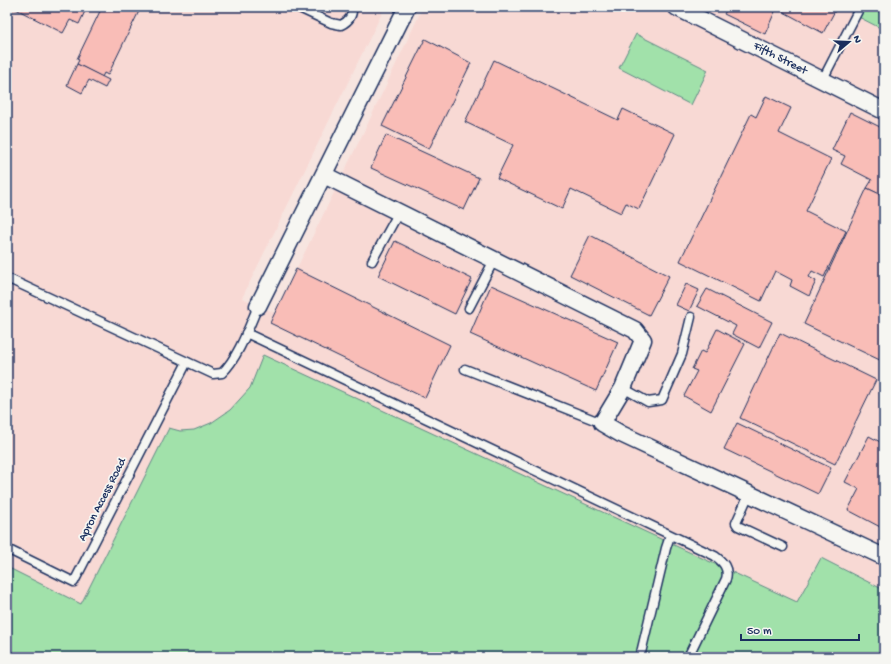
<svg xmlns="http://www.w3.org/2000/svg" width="891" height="664" font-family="'Gochi Hand',sans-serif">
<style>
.built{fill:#f8d9d4}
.green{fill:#a1e1aa;stroke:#5e8884}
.building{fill:#f9bdb7;stroke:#1b2f5e}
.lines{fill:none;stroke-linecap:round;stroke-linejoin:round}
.service-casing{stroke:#1b2f5e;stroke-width:11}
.minor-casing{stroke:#1b2f5e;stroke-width:19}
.service{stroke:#f6f6f2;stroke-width:8}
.minor{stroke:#f6f6f2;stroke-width:16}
.labels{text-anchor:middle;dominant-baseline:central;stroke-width:3.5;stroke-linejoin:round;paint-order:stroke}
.street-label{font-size:12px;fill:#1b2f5e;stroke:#f6f6f2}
</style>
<rect width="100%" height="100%" fill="#f7e5e0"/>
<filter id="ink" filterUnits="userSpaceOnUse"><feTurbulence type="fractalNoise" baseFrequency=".025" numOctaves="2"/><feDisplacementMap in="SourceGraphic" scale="8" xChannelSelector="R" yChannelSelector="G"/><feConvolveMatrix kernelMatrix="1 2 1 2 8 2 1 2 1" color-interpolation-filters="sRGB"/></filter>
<g filter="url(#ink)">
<!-- built -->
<path class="built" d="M7,7H385L242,298L275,313L369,121L423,7H884V590L821,558L884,657H7Z"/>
<!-- green -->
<g class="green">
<path d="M854,7H884V30L851,13Z"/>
<path d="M636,34L708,70L691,105L619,68Z"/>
<path d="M263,355L797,602L821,558L884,590V657H7V567L81,604L169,428L180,431L194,430L211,423L230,410L250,388Z"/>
</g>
<!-- building -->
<g class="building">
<path d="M12,7H87L79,24L70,20L63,33Z"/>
<path d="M102,7H141L108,75L104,73L102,77L77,64L79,60L77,59Z"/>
<path d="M728,7H777L765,34L724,14Z"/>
<path d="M785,7H837L823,33L782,11Z"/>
<path d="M425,39L471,63L429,149L382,126Z"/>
<path d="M494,60L618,120L623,109L675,134L639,209L626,203L621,213L571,189L562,209L497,178L513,145L465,122Z"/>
<path d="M77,64L109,80L105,88L89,80L82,93L67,85Z"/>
<path d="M766,96L791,108L779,133L831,159L806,211L846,231L824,277L812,271L809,277L816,281L809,296L790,286L792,280L775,271L761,301L680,261L751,114L756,117Z"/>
<path d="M850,112L884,129V189L881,195L867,188L872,180L841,164L845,156L832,150Z"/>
<path d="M386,135L479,178L464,210L371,168Z"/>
<path d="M867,188L884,196V362L804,324Z"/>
<path d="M590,235L669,276L649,315L570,275Z"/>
<path d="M395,241L472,279L455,314L378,276Z"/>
<path d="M296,269L450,345L425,398L270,323Z"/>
<path d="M686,284L699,290L689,311L676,305Z"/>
<path d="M491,285L618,342L596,391L470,334Z"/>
<path d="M707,289L772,322L759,348L732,334L736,326L697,306Z"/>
<path d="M717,329L745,344L711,411L684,396L697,371L692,369L701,351L705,353Z"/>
<path d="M780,333L876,380L835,464L740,418Z"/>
<path d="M737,423L831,468L818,494L724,449Z"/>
<path d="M869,436L884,444V529L848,510L859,489L845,482Z"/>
</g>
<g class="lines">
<defs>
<g id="service">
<path d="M297,7L331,23L341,25C349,21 353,16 352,7"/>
<path d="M822,81L860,7"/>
<path d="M372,261L399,212"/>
<path d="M7,278L213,374L222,373C238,358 249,327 258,306"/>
<path d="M469,308L494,260"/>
<path d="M246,333L715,556C723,562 729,568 726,579L688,657"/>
<path d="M465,369L602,423"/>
<path d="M623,388L648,402L662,400L682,354L691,317"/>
<path d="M749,494L736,523L738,526L783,547"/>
<path d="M7,549L74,582L187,362"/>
<path d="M640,657L666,548L670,536"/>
</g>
<g id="minor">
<path d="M676,7L884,111"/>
<path d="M324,175L635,330L643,340L623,388L602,423L621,434L884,557"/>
<path d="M258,306L407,7"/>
</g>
</defs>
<!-- service casing -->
<use href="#service" class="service-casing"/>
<!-- minor casing -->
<use href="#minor" class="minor-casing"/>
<!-- service -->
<use href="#service" class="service"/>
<!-- minor -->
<use href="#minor" class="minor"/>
</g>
</g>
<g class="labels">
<!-- street labels -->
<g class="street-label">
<text transform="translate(780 59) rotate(27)">Fifth Street</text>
<text transform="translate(103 500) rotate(-63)">Apron Access Road</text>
</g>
</g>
<!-- margin -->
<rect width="891" height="664" fill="none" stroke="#f6f6f2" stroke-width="24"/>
<rect x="12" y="12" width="867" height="640" fill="none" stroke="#1b2f5e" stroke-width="1.5" filter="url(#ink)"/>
<!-- north arrow -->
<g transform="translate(849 42) rotate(71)" stroke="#f6f6f2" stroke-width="3" paint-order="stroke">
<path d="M0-3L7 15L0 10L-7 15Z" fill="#1b2f5e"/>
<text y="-6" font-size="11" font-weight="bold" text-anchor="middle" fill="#1b2f5e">N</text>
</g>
<!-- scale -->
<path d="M741 634v6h118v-6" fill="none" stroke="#1b2f5e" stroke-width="2"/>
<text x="747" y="634" font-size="12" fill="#1b2f5e" stroke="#f6f6f2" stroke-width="3" paint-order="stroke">50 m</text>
</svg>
